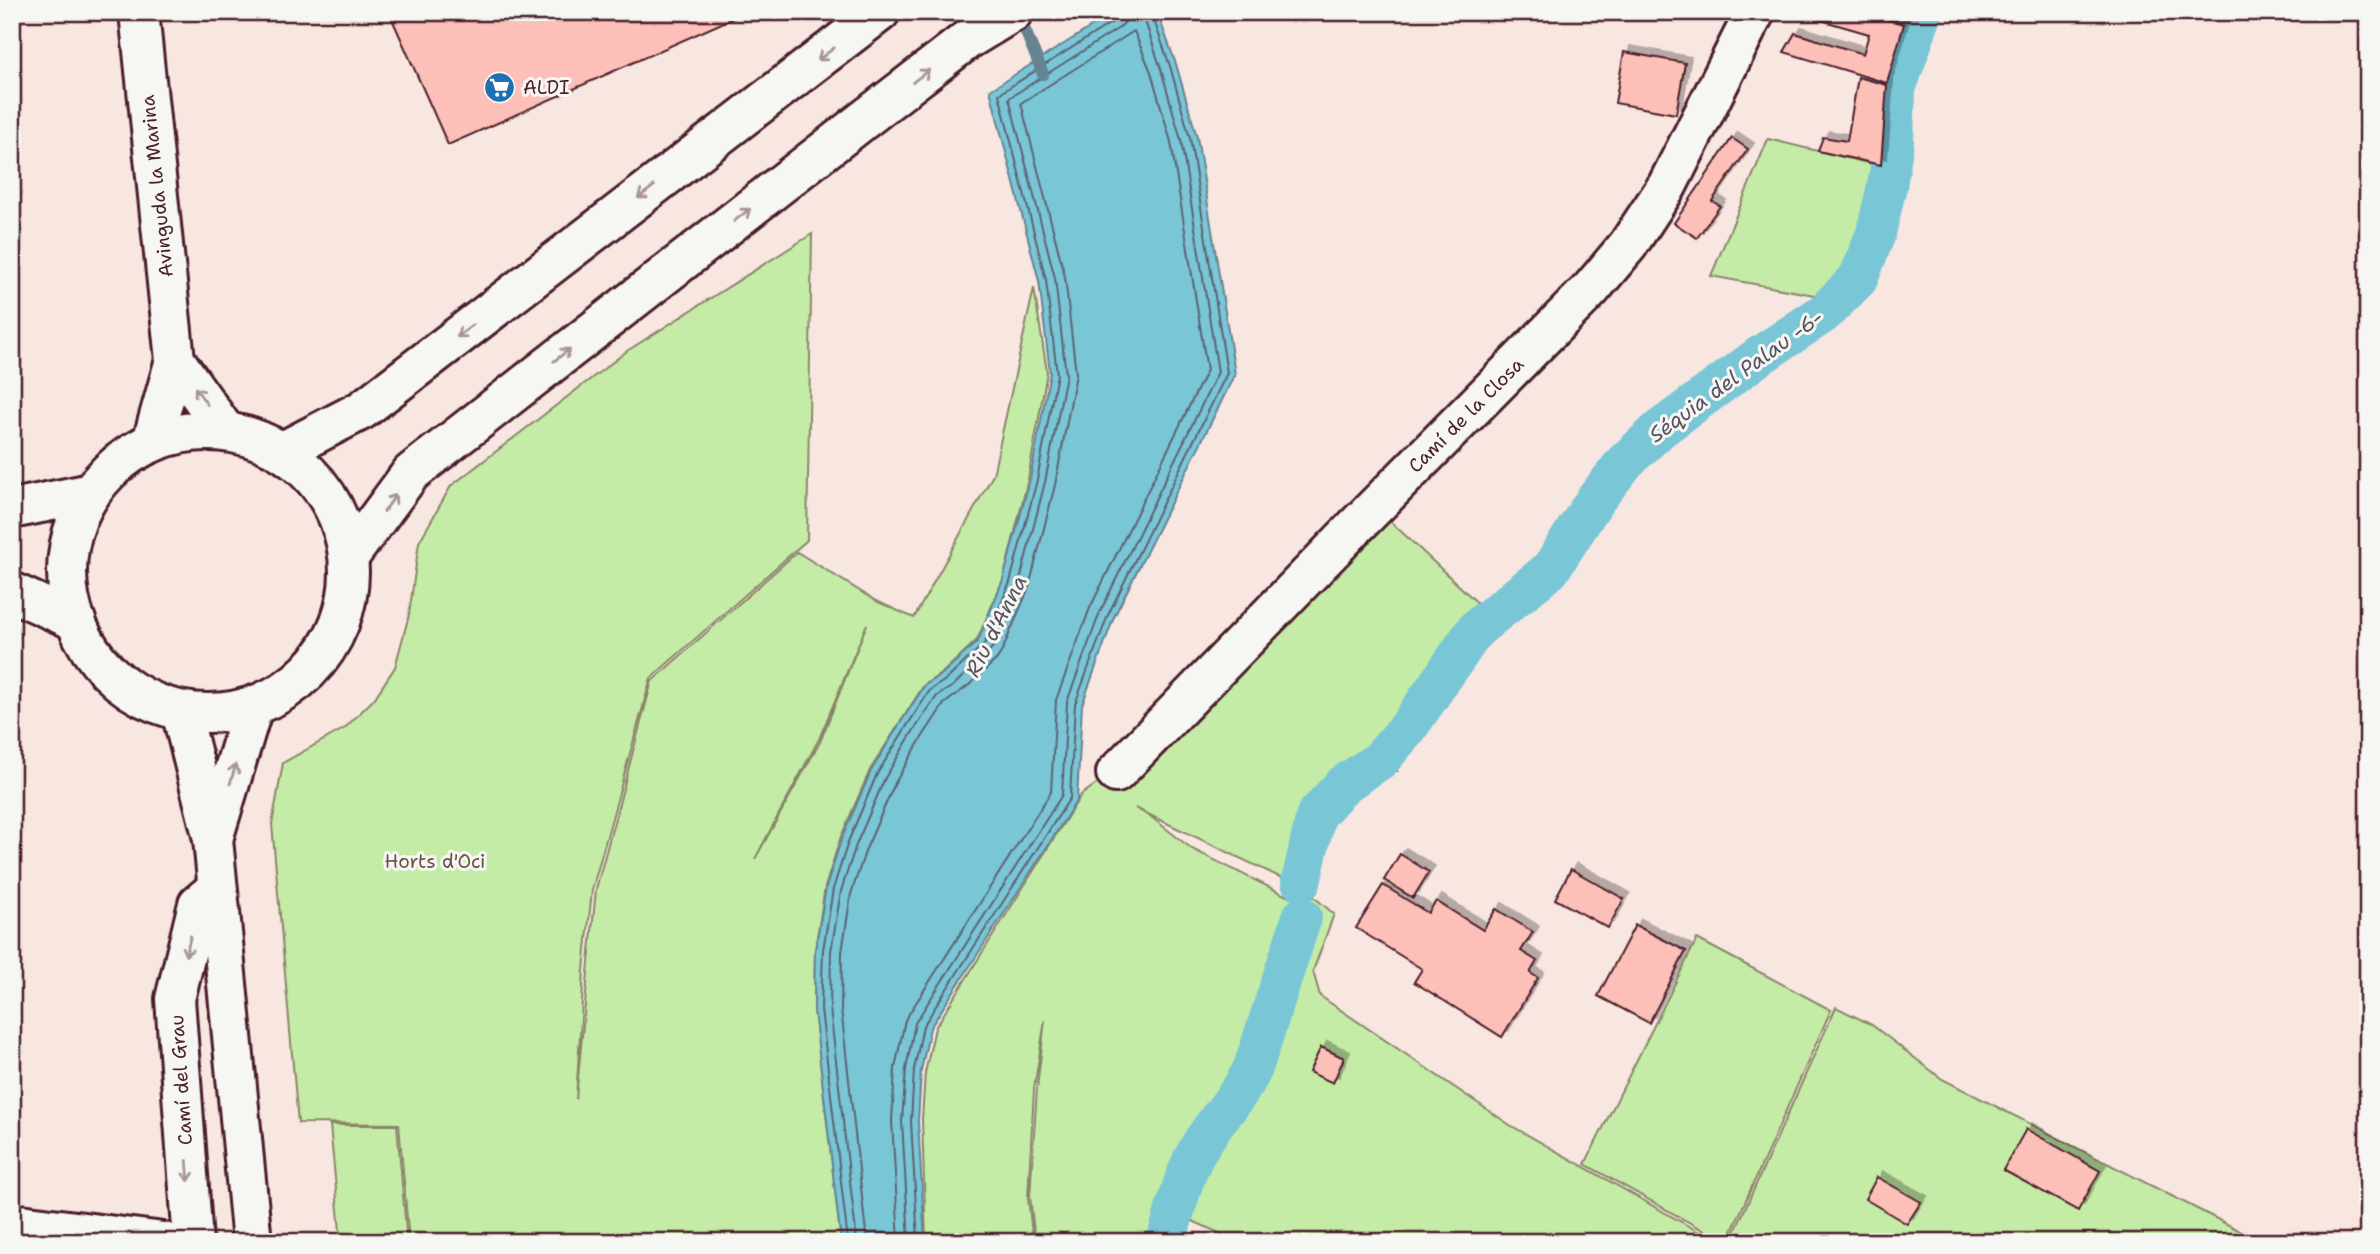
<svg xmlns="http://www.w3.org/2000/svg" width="2380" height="1254" font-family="'Shantell Sans',sans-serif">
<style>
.green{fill:#c5eca7;stroke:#888669;stroke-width:2;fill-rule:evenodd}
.water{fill:#79c6d7;stroke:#668392;stroke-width:2}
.pier{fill:#f8e6e1}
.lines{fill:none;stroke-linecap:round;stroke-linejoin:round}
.shore{stroke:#5d6270;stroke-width:2}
.stream{stroke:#668392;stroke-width:12}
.canal{stroke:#79c6d7;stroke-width:40}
.building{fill:#fcc0b8;stroke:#4a1f2b;stroke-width:2;filter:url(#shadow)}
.minor-casing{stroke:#4a1f2b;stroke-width:44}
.tertiary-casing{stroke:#4a1f2b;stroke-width:44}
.secondary-casing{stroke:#4a1f2b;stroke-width:44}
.minor{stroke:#f6f6f2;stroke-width:38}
.tertiary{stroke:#f6f6f2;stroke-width:38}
.secondary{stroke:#f6f6f2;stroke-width:38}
.oneway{stroke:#a99598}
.labels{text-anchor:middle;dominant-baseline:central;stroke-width:6;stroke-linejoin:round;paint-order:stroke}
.poi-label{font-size:19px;fill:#4a1f2b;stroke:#f6f6f2;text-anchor:start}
.street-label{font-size:19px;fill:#4a1f2b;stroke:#f6f6f2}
.park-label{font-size:19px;fill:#69524a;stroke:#f6f6f2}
.water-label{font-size:21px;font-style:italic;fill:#58515f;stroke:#f6f6f2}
</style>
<defs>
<filter id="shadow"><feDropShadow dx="6" dy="-6" stdDeviation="0" flood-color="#0004"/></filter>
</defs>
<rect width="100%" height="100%" fill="#f8e6e1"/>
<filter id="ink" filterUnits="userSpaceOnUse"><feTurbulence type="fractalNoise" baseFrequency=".0143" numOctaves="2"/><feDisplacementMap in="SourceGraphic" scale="14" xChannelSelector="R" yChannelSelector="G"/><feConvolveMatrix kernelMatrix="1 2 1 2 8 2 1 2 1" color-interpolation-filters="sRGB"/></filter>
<g filter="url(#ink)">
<!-- green -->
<g class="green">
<path d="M1768,139L1880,166L1872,213L1838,288L1825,297L1711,276Z"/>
<path d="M812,234L807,540L651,678L592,890L584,970L576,1099L596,889L652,681L797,552L876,601L914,618L993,475L1034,288L1047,372L1028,479L1003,580L977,640L942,673L924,685L870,770L840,839L825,887L815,950L814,1010L841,1242H409L399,1124L298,1123L272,824L283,763L345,728L374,699L395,667L409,615L419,542L451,486L627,351ZM867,624L820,742L755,859L819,739Z"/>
<path d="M1377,509L1484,609L1472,622L1411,712L1377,753L1397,771C1369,771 1340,803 1329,828C1320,848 1315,870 1309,891L1135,808L1150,816L1192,849L1297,901L1308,892L1334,914L1313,971L1320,996L1510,1125L1701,1233L1731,1240L1836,1007L1872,1025L1942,1079L2262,1242H1239L1188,1219L1203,1174L1222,1144L1246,1077L1198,1144L1184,1173L1164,1242H1035L1030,1196L1037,1088L1045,1020L1034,1089L1028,1198L1033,1242H926L922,1119L925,1073L935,1028L1081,795L1115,771Z"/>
<path d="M1697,939L1831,1010L1729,1238L1703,1230L1585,1164Z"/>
<path d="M330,1125H397L407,1242H341Z"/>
</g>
<!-- water -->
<path class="water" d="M1115,12H1157L1176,64L1197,137L1235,374L1114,617L1082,705L1077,800L930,1028L921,1071L918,1121L925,1242H841L814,1010L815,950L826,888L841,840L871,771L899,725L925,685L942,674L978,641L1003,580L1030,479L1050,373L1039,281L990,90Z"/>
<!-- pier -->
<path class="pier" d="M1109,12H1113L990,89L989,87L998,81Z"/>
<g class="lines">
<!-- shore -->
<g class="shore">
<path d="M848,1242L821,1009L823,950L833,889L848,842L877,774L905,729L930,690L947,679L985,643L1010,582L1037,480L1057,374L1046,280L999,94L1114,21L1118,12"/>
<path d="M857,1242L830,1009L831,951L841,891L856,845L885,778L912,733L937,696L953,686L993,647L1019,584L1045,482L1066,375L1055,278L1009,98L1119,28L1125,22L1126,12"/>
<path d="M867,1242L841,1008L842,952L851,894L866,849L895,783L921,739L944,704L969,685L997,659L1002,651L1029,587L1055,485L1076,374L1065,277L1021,103L1134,31L1151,72L1171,142L1207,370L1090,608L1056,700L1051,792L905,1020L895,1068L892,1121L899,1242"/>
<path d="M909,1242L902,1121L906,1069L915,1023L1062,795L1067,702L1100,612L1218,372L1181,140L1161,69L1142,12"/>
<path d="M918,1242L911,1121L914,1070L923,1026L1070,798L1075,704L1108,615L1227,373L1190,138L1170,66L1151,12"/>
</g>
<!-- stream -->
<path class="stream" d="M1018,13L1043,74"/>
<!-- canal -->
<g class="canal">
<path d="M1301,882L1316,815L1343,785L1380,760L1407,729L1476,629L1550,570L1595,500L1625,462L1660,429L1758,357L1824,313L1858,279L1876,233L1887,186L1894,141L1896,89L1923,12"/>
<path d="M1166,1242C1176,1209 1183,1173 1201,1144C1217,1118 1240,1096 1253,1068L1302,917"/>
</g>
</g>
<!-- building -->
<g class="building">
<path d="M389,12H739L740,15L448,145Z"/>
<path d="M1805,12H1857L1904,24L1887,83L1784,52L1795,33L1863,54L1869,34L1803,15Z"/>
<path d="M1624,52L1685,63L1676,114L1615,103Z"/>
<path d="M1858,77L1887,85L1881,165L1818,151L1823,137L1847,141Z"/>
<path d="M1732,138L1748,149L1712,201L1720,206L1697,238L1674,223Z"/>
<path d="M1400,854L1429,872L1413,898L1384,880Z"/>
<path d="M1571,869L1624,899L1608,928L1555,899Z"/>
<path d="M1383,885L1428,913L1436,901L1483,930L1496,909L1533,932L1521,951L1537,961L1530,973L1538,978L1502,1037L1414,982L1422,969L1356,928Z"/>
<path d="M1635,925L1686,951L1649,1023L1598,996Z"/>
<path d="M1321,1047L1344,1058L1333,1083L1309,1072Z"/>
<path d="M2026,1129L2100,1171L2078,1211L2003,1170Z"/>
<path d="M1877,1177L1921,1202L1907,1224L1865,1199Z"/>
</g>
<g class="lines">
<defs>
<g id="minor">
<path d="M1116,773L1356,526L1591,289L1628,245L1667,186L1755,12"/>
<path d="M12,1223L164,1242"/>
<path d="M193,1242L175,999L198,904L217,888"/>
</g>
<g id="tertiary">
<path d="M139,12L175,360L152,442"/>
<path d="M175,360L226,432"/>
<path d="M181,711L213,839L252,1242"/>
<path d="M213,839L253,707"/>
</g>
<g id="secondary">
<circle cx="208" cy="572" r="141"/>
<path d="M283,451L362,410L880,12"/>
<path d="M12,509L91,493"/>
<path d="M349,557L411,473L893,97L967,40L1013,12"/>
<path d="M12,592L76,621"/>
</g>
</defs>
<!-- minor casing -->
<use href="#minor" class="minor-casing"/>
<!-- tertiary casing -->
<use href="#tertiary" class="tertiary-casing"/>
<!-- secondary casing -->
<use href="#secondary" class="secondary-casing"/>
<!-- minor -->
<use href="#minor" class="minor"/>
<!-- tertiary -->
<use href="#tertiary" class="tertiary"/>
<!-- secondary -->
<use href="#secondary" class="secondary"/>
</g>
<!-- one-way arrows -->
<defs><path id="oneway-shaft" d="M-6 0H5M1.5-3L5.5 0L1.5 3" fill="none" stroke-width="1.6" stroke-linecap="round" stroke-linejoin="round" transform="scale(1.75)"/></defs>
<g class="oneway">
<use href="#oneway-shaft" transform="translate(826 54) rotate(143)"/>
<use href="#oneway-shaft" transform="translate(921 76) rotate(-37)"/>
<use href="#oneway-shaft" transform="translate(646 192) rotate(143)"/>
<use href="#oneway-shaft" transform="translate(742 215) rotate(-38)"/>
<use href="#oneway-shaft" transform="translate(465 331) rotate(143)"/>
<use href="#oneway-shaft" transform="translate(562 355) rotate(-38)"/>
<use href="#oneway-shaft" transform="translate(201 396) rotate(-126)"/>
<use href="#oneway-shaft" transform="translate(390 503) rotate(-55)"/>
<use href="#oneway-shaft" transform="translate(233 774) rotate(-73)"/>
<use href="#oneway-shaft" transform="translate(188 946) rotate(104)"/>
<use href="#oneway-shaft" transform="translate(188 1171) rotate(86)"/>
</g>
</g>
<!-- icons -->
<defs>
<symbol id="supermarket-disc" viewBox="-11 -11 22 22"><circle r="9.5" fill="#1f6fb2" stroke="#f6f6f2"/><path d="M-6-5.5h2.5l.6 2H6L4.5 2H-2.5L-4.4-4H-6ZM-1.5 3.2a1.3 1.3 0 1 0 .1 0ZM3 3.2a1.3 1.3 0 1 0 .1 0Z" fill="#fff"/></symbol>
</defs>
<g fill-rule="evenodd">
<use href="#supermarket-disc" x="482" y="70" width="35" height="35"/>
</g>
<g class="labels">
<!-- poi labels -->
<g class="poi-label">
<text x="523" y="87">ALDI</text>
</g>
<!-- street labels -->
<g class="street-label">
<text transform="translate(157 186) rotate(-96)">Avinguda la Marina</text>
<text transform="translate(1466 415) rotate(-45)">Camí de la Closa</text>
<text transform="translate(181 1080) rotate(-94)">Camí del Grau</text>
</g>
<!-- park labels -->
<g class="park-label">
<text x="435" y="861">Horts d'Oci</text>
</g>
<!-- water labels -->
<g class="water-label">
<text transform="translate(1736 376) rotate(-36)">Séquia del Palau -6-</text>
<text transform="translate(996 626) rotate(-63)">Riu d'Anna</text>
</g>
</g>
<!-- margin -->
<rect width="2380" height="1254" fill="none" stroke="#f6f6f2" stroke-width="42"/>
<rect x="21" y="21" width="2338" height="1212" fill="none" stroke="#4a1f2b" stroke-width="2.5" filter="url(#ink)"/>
</svg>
